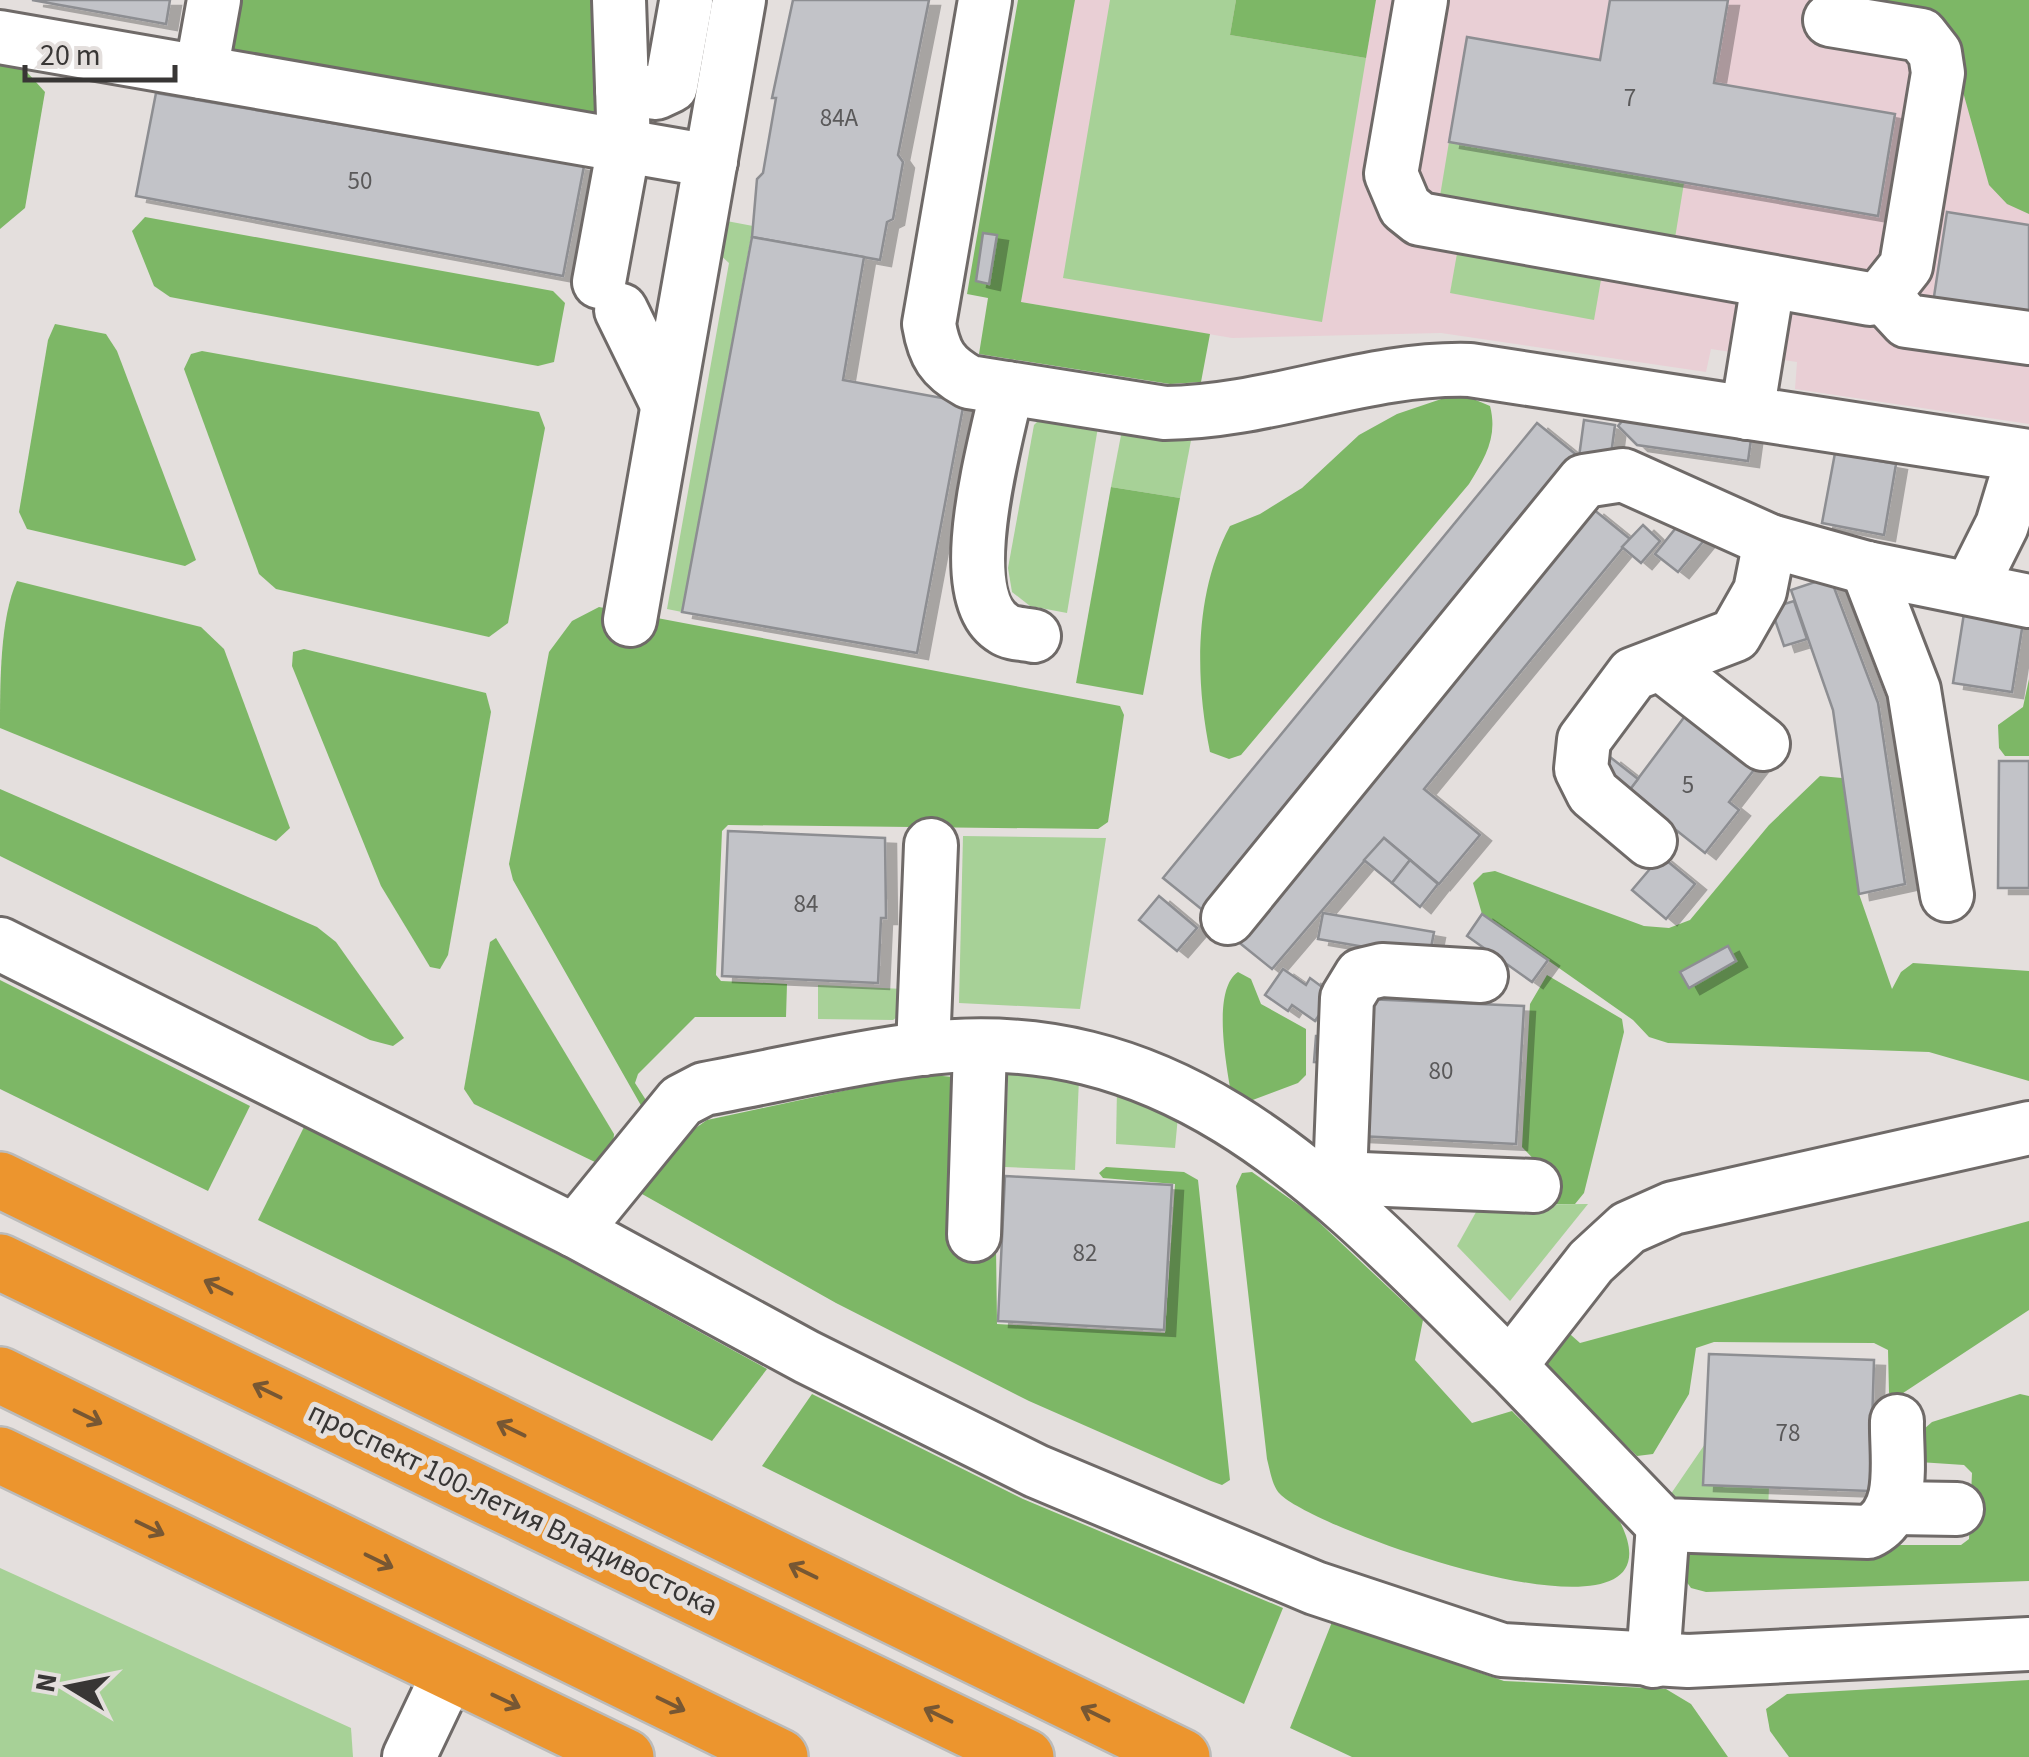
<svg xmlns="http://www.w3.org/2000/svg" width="2029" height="1757" font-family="'Source Sans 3',sans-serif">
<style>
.education{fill:#e9cfd5}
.green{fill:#a7d197}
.forest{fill:#7db766}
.building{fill:#c2c3c8;stroke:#8d8e92;stroke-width:2.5;filter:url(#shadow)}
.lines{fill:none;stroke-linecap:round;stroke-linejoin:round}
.minor-casing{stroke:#6f6a68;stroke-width:58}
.highway-casing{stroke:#bbbbba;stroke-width:60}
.minor{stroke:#fff;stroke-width:52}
.highway{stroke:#ec952e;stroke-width:55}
.oneway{stroke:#775733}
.labels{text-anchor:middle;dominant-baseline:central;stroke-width:10;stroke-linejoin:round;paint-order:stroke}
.number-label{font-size:25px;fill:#5a595a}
.street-label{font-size:30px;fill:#383635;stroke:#e4dfdd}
</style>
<defs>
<filter id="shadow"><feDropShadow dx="11" dy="6" stdDeviation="0" flood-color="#0004"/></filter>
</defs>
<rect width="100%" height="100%" fill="#e4dfdd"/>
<!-- education -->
<path class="education" d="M1075,0H2029V424L1795,389L1797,362L1711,349L1706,372L1441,333L1232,338L1021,302Z"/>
<!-- green -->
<g class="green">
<path d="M1110,0H1236L1230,35L1366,58L1322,322L1063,278Z"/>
<path d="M1449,142L1684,183L1675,238L1440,196Z"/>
<path d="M716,219L753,226L682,612L667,609L729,263L717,252Z"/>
<path d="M1458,248L1602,274L1594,320L1450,293Z"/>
<path d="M1043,416L1099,421L1067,613L1030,606L1012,592L1008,568L1034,425Z"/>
<path d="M1123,425L1193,430L1180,498L1111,487Z"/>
<path d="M963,836L1106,838L1080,1009L959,1003Z"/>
<path d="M818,985L904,989L900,1015L893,1020L818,1019Z"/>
<path d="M1008,1074L1079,1079L1075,1170L1005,1167Z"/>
<path d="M1117,1088L1178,1116L1175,1148L1116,1144Z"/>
<path d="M1588,1204L1510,1301L1457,1246L1480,1205Z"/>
<path d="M1705,1444L1704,1485L1769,1487L1768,1511L1666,1501Z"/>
<path d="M0,1568L351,1728L353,1757H0Z"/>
</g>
<!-- forest -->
<g class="forest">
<path d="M238,0H601L605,94L596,118L230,52Z"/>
<path d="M1018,0H1075L1021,302L1210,334L1201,382L1170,384L979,354L988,298L967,294Z"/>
<path d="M1236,0H1376L1366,58L1230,35Z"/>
<path d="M1851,0H2029V214L2007,204L1989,185L1951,49Z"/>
<path d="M0,65L25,70L45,92L25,208L0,229Z"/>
<path d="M145,217L553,291L565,303L554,362L538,366L170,297L154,286L132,231Z"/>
<path d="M55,324L106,334L117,351L196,560L185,566L27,529L19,512L48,340Z"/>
<path d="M202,351L539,412L545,428L508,623L489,637L276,589L259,574L184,369L191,354Z"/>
<path d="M1459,393L1490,406C1498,437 1485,458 1469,484L1241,755L1229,759L1210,752C1195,679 1194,593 1230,526L1260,514L1302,488L1359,435L1397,414Z"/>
<path d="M1111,487L1180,498L1143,695L1076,683Z"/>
<path d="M17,581L201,627L224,649L290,828L276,841L0,728C0,684 0,617 17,581Z"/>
<path d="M599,607L1120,706L1124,715L1108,822L1098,829L728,825L722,831L716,975L721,981L787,984L786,1017H695L638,1074L635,1083L653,1111L643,1109L513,880L509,864L549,652L572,621Z"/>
<path d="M304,649L486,693L491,712L448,955L440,969L430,967L381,886L292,666L293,652Z"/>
<path d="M2029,679V756H2005L1999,748L1998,725L2023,707Z"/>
<path d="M1820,776L1842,778L1859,894L1892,989L1901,972L1913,963L2029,971V1081L1929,1052L1668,1043L1649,1037L1633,1020L1482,914L1473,883L1483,873L1495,871L1644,926L1669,928L1690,920L1769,825Z"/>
<path d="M0,789L317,927L336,942L404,1038L393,1046L370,1040L0,856Z"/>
<path d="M496,938L614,1134L613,1145L597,1163L474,1104L464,1089L490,942Z"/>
<path d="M1238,972L1251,979L1261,1004L1306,1029V1075L1298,1083L1242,1104L1232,1098C1227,1069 1211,990 1238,972Z"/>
<path d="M1547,975L1622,1019L1624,1032L1584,1193L1575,1204H1541L1543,1169L1522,1147L1530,1004Z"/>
<path d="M0,980L250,1106L208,1191L0,1089Z"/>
<path d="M922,1074L953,1077L948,1240L996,1248L997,1324L1165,1333L1175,1184L1103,1178L1099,1173L1106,1167L1184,1172L1198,1180L1230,1480L1222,1485L1211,1481L1029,1401L836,1303L642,1194L641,1186L676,1142L707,1120Z"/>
<path d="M304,1127L561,1256L767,1369L712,1441L258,1220Z"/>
<path d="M1252,1172L1307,1211L1423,1320L1415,1360L1472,1423L1512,1411C1535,1435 1607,1495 1619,1520C1696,1667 1315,1531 1280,1494C1272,1486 1270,1470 1267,1459L1236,1186L1242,1173Z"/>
<path d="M2029,1221V1310L1900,1395L1889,1393L1888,1350L1874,1343L1714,1342L1696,1348L1689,1394L1653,1454L1637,1456L1548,1369L1542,1353L1562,1327L1580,1343Z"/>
<path d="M812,1394L1023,1499L1283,1608L1244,1704L762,1466Z"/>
<path d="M2020,1394L2029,1396V1581L1706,1592L1691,1588L1683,1577L1688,1545H1961L1969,1539L1972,1473L1964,1465L1919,1462L1916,1436L1932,1422Z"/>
<path d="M1332,1622L1504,1681L1666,1689L1691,1704L1728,1757H1352L1290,1728Z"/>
<path d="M2029,1680V1757H1789L1770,1731L1766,1709L1787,1694Z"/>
</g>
<!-- building -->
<g class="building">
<path d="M32,0H170L166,24Z"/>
<path d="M793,0H929L898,155L903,162L893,219L887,222L880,260L752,237L757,179L763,173L776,98H772Z"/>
<path d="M1610,0H1728L1714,83L1895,114L1878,216L1449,142L1467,37L1600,60Z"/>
<path d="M156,93L584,166L563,276L136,196Z"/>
<path d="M1947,212L2029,225V318L1933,303Z"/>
<path d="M983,233L997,235L989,284L976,281Z"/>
<path d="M752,237L864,257L843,380L964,402L917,653L682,612Z"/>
<path d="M1636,405L1752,432L1748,461L1637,445L1618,426Z"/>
<path d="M1584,420L1615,425L1610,462L1579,457Z"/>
<path d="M1537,423L1579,457L1205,912L1163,878Z"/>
<path d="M1835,453L1896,464L1884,535L1822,523Z"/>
<path d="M1593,509L1630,539L1424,789L1480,835L1439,884L1384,838L1272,969L1236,940Z"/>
<path d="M1683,519L1706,538L1678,572L1655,554Z"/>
<path d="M1643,525L1660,541L1641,563L1622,547Z"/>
<path d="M1830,577L1878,703L1905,884L1859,894L1833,710L1791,590Z"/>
<path d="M1794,601L1807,639L1784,646L1771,608Z"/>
<path d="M1965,607L2024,616L2012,692L1953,683Z"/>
<path d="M1688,712L1757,766L1729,802L1739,810L1705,853L1628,792Z"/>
<path d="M1610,757L1638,779L1628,792L1599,770Z"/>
<path d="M1999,761H2029V888H1998Z"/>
<path d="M728,831L885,838L886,918H881L878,983L722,976Z"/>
<path d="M1384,838L1410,860L1392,883L1364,860Z"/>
<path d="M1661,856L1695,884L1666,919L1632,890Z"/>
<path d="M1410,860L1438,884L1420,907L1392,883Z"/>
<path d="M1159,896L1197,928L1177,951L1139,920Z"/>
<path d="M1323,913L1434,932L1429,958L1318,939Z"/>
<path d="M1482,914L1548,960L1532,982L1467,936Z"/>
<path d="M1728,946L1736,961L1689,988L1680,972Z"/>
<path d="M1283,969L1306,985L1310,978L1333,995L1315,1021L1292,1005L1288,1011L1265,995Z"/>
<path d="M1366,999L1524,1006L1516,1144L1359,1136Z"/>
<path d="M1316,1036H1336L1335,1063L1314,1062Z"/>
<path d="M1005,1176L1172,1185L1164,1330L998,1321Z"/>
<path d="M1709,1354L1874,1360L1870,1491L1703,1485Z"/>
</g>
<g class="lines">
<defs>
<g id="minor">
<path d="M985,0L929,324C934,354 942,367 969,382L1165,413C1270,412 1367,367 1470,370L2029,456"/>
<path d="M1421,0L1391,174L1405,207L1420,219L1870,299L1883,295L1906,266L1938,73L1935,53L1921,35L1830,20"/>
<path d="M0,37L711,161"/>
<path d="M201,72L214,0"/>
<path d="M622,89L656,93L671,86L686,2"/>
<path d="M599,282L624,146L619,0"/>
<path d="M1883,295L1907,321L2029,338"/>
<path d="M621,310L667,404"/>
<path d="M1007,388C997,440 949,597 1004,629C1011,634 1026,634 1034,636"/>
<path d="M1747,413L1768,284"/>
<path d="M1867,568L1914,690L1947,895"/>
<path d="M1971,587L2002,525L2023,456"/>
<path d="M630,620L739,0"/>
<path d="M1662,665L1763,744"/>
<path d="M1650,841L1593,793L1581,769L1584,740L1633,674L1735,635L1760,591L1770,541"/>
<path d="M1228,918L1584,481L1623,475L1770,541L1867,568L2029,601"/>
<path d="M0,944L575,1231L807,1357L1036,1471L1315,1588L1502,1650L1688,1661L2029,1644"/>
<path d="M923,1049L931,845"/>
<path d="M1314,1177L1534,1186"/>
<path d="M1340,1178L1347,998L1361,975L1382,970L1481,976"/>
<path d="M575,1231L681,1101L704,1089C776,1076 848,1058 921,1049C1184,1017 1340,1198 1510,1366L1591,1262L1628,1228L1673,1208L2029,1128"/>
<path d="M974,1235L980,1048"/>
<path d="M1510,1366L1663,1525L1868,1532C1908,1514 1896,1458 1897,1421"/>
<path d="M1895,1508L1957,1509"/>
<path d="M1653,1661L1663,1525"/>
<path d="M409,1757L448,1675"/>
</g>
<g id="highway">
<path d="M0,1180L1182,1757"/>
<path d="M0,1262L1026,1757"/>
<path d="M0,1375L780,1757"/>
<path d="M0,1455L626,1757"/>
</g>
</defs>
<!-- minor casing -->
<use href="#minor" class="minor-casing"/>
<!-- highway casing -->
<use href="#highway" class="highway-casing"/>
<!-- minor -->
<use href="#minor" class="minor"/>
<!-- highway -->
<use href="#highway" class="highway"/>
</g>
<!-- one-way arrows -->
<defs><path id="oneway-shaft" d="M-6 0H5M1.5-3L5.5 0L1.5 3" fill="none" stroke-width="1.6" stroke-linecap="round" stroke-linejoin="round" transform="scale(2.5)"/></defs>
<g class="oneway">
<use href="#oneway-shaft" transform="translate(218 1287) rotate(-154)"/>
<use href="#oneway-shaft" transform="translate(267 1391) rotate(-154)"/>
<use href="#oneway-shaft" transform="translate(88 1417) rotate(26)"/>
<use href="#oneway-shaft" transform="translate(511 1429) rotate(-154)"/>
<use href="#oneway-shaft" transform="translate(150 1528) rotate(26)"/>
<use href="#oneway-shaft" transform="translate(379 1561) rotate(26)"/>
<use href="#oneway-shaft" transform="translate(803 1571) rotate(-154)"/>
<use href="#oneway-shaft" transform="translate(506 1701) rotate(25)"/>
<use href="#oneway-shaft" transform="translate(671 1704) rotate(26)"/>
<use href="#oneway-shaft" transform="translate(1095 1714) rotate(-154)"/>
<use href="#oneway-shaft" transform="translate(938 1715) rotate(-154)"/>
</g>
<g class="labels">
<!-- number labels -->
<g class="number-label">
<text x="1630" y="98">7</text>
<text x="839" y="118">84А</text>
<text x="360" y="181">50</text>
<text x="1688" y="785">5</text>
<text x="806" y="904">84</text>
<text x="1441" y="1071">80</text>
<text x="1085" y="1253">82</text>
<text x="1788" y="1433">78</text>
</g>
<!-- street labels -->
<g class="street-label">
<text transform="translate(513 1509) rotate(26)">проспект 100-летия Владивостока</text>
</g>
</g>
<!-- north arrow -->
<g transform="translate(70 1687) rotate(280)" stroke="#e4dfdd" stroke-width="8" paint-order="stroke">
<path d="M0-8L18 38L0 25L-18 38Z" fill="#383635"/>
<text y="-15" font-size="28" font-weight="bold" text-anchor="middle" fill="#383635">N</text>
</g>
<!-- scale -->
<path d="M25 65v15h150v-15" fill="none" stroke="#383635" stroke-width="5"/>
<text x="40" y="65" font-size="30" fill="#383635" stroke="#e4dfdd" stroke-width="8" paint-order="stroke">20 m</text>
</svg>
